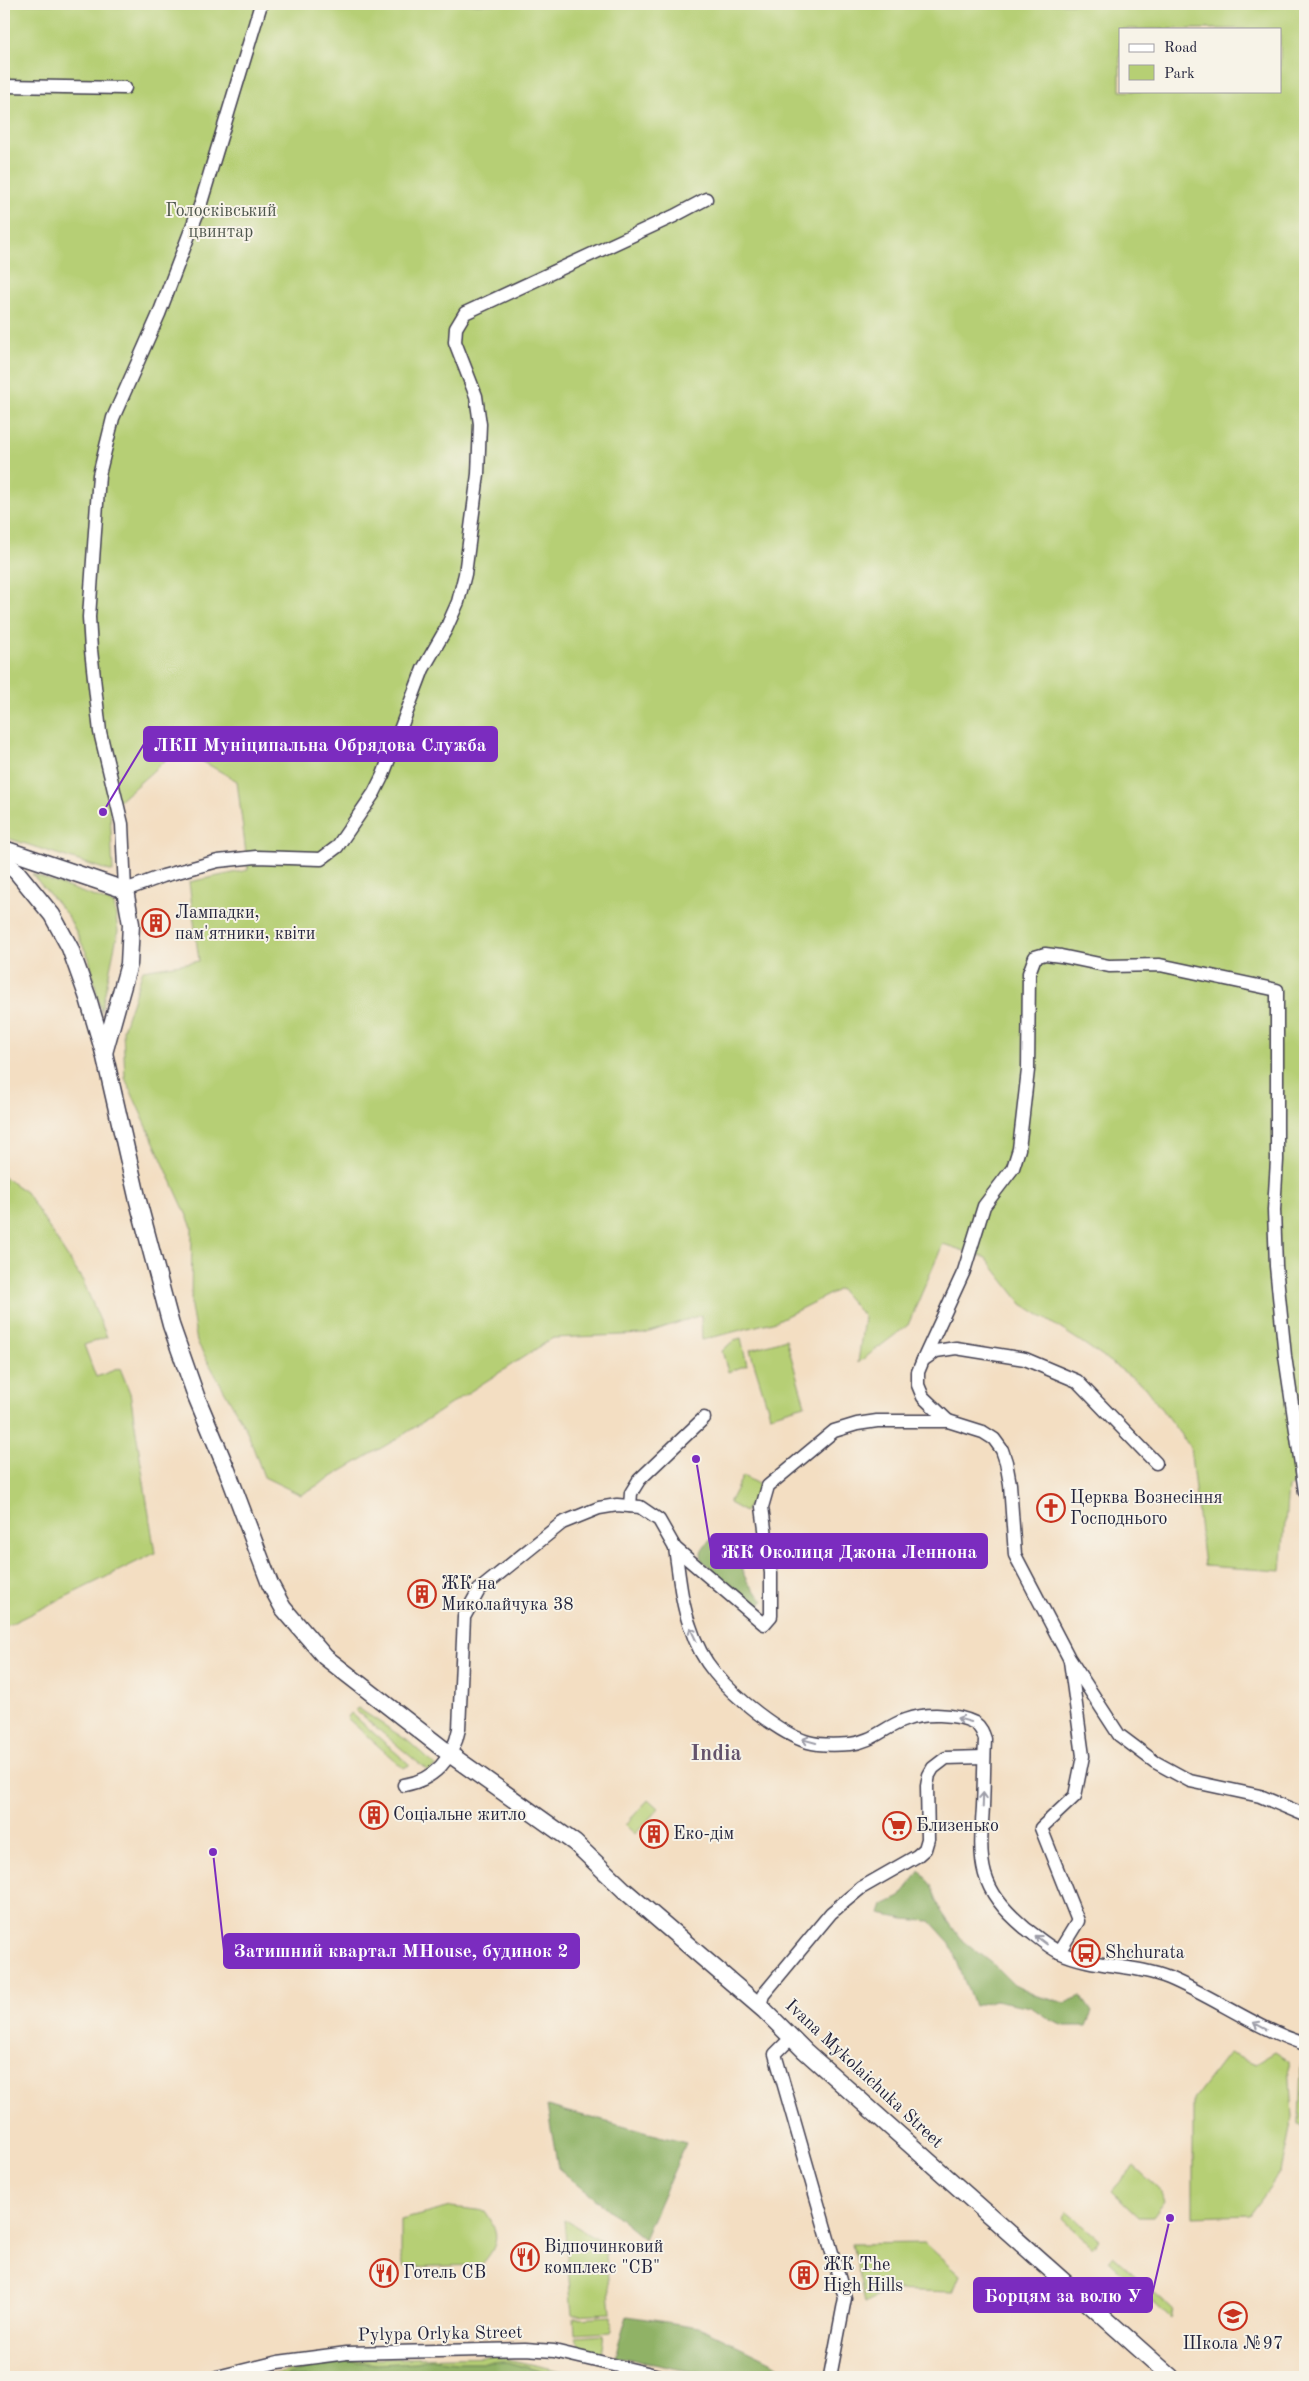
<svg xmlns="http://www.w3.org/2000/svg" width="1309" height="2381" font-family="'Old Standard TT',serif">
<style>
.green{fill:#b6cf74;stroke:#6c7858;fill-rule:evenodd}
.forest{fill:#90b266;stroke:#596a50}
.lines{fill:none;stroke-linecap:round;stroke-linejoin:round}
.minor-casing{stroke:#413e4f;stroke-width:15}
.tertiary-casing{stroke:#413e4f;stroke-width:19}
.minor{stroke:#fff;stroke-width:12}
.tertiary{stroke:#fff;stroke-width:16}
.oneway{stroke:#9c9ca7}
.labels{text-anchor:middle;dominant-baseline:central;stroke-width:4;stroke-linejoin:round;paint-order:stroke}
.park-label{font-size:18px;fill:#4e564c;stroke:#f7f3e8}
.poi-label{font-size:18px;fill:#22223b;stroke:#f7f3e8;text-anchor:start}
.street-label{font-size:18px;fill:#22223b;stroke:#f7f3e8}
.district-label{font-size:22px;font-weight:bold;fill:#64536c;stroke:#f7f3e8}
.leader{fill:none;stroke:#7b2cbf;stroke-width:2}
.callout-dot{fill:#7b2cbf;stroke:#f7f3e8;stroke-width:2}
.callout{fill:#7b2cbf;stroke:#7b2cbf;stroke-width:2}
.callout-label{font-size:19px;text-anchor:middle;font-weight:bold;fill:#fff}
</style>
<rect width="100%" height="100%" fill="#f7f3e8"/>
<filter id="ink" filterUnits="userSpaceOnUse"><feTurbulence type="fractalNoise" baseFrequency=".02" numOctaves="2"/><feDisplacementMap in="SourceGraphic" scale="10" xChannelSelector="R" yChannelSelector="G"/><feConvolveMatrix kernelMatrix="1 2 1 2 8 2 1 2 1" color-interpolation-filters="sRGB"/></filter>
<filter id="wash" filterUnits="userSpaceOnUse"><feTurbulence type="fractalNoise" baseFrequency=".0096" numOctaves="4" result="noise"/><feDisplacementMap in="SourceGraphic" scale="20" xChannelSelector="R" yChannelSelector="G"/><feGaussianBlur stdDeviation="1.12" result="paint"/><feColorMatrix in="noise" values="0 0 0 0 0 0 0 0 0 0 0 0 0 0 0 0 0 1.4 0 .05"/><feComposite in="paint" operator="in"/></filter>
<g filter="url(#wash)">
<rect width="100%" height="100%" fill="#f3dec2"/>
<!-- green -->
<g class="green">
<path d="M4,4H1305V1483L1288,1487L1281,1571L1204,1566L1190,1447L1143,1385L1080,1341L1022,1304L986,1258L943,1244L908,1325L858,1363L864,1317L840,1289L776,1321L702,1340L701,1315L644,1334L553,1338L395,1440L301,1495L264,1477L247,1431L197,1342L191,1307L192,1227L125,1078L123,1030L143,970L199,961L189,882L248,870L237,781L179,748L110,809L113,872L4,837ZM1120,29H1280V91H1120Z"/>
<path d="M32,874L114,904L118,931L101,1012L89,958L68,916Z"/>
<path d="M4,1177L26,1192L83,1281L107,1337L84,1345L96,1377L120,1368L130,1393L155,1553L4,1627Z"/>
<path d="M741,1338L747,1365L728,1372L722,1351L734,1340Z"/>
<path d="M786,1339L805,1405L770,1415L750,1350Z"/>
<path d="M743,1476L760,1485L745,1512L729,1503Z"/>
<path d="M358,1708L408,1741L436,1766L428,1771L355,1710Z"/>
<path d="M351,1713L410,1765L403,1768L347,1718Z"/>
<path d="M649,1799L659,1808L635,1834L625,1825Z"/>
<path d="M1275,2052L1289,2061L1292,2118L1281,2172L1249,2215L1193,2217V2100L1229,2053L1255,2064Z"/>
<path d="M1301,2064L1305,2065V2126L1299,2124Z"/>
<path d="M1134,2166L1160,2190L1165,2201L1153,2217H1139L1112,2191Z"/>
<path d="M451,2207L485,2211C500,2232 500,2245 481,2265L404,2267L401,2255V2220Z"/>
<path d="M1067,2212L1099,2239L1092,2247L1062,2219Z"/>
<path d="M564,2219L605,2244L611,2313L572,2315Z"/>
<path d="M925,2243L960,2275L953,2292L888,2290L865,2303L852,2244Z"/>
<path d="M1113,2256L1173,2309L1171,2319L1109,2261Z"/>
<path d="M611,2316L612,2332L575,2334L574,2318Z"/>
<path d="M604,2335L601,2353L582,2348L575,2337Z"/>
<path d="M493,2356L589,2377H264L335,2360Z"/>
</g>
<!-- forest -->
<g class="forest">
<path d="M710,1539C738,1541 736,1558 746,1579C750,1587 758,1594 764,1600L756,1611L728,1582L702,1561L701,1552Z"/>
<path d="M920,1871L931,1885L941,1911L960,1938L992,1963L1014,1985L1037,1996L1065,2003L1081,1996L1092,2012L1086,2026H1065L1050,2020L1031,2007L995,2000L974,2006L950,1943L930,1921L904,1919L880,1914L883,1905L900,1897Z"/>
<path d="M547,2106L686,2143L644,2239L558,2168Z"/>
<path d="M627,2316L699,2327L778,2365L775,2377H717L615,2356Z"/>
<path d="M430,2359L456,2362H508L551,2374L566,2372L578,2377H281L320,2365L351,2361L376,2364L417,2362Z"/>
</g>
</g>
<g filter="url(#ink)">
<g class="lines">
<defs>
<g id="minor">
<path d="M261,4L200,206L159,314L113,418L99,475L89,617L91,650L100,732L122,824L125,890L163,876L218,861L256,857L321,859L337,847L374,793L383,775L423,669L446,629L458,602L465,574L478,474L480,424L476,396L455,342L456,328L465,313L674,216L706,199"/>
<path d="M4,86L125,88"/>
<path d="M923,1360L964,1271L984,1206L1013,1168L1019,1149L1028,1070L1029,973L1035,957L1045,954L1061,956L1109,966L1160,965L1277,990V1160L1274,1210L1276,1266L1285,1356L1305,1492"/>
<path d="M948,1421L923,1397L918,1385V1372L923,1360L936,1351L956,1348L1025,1359L1077,1381L1156,1463"/>
<path d="M630,1506L631,1493L639,1480L704,1418"/>
<path d="M675,1548C679,1574 681,1602 690,1626C695,1642 704,1660 715,1673C733,1696 780,1734 808,1742C821,1746 837,1745 850,1744C872,1742 885,1727 905,1720C924,1713 956,1713 975,1723C981,1727 983,1733 985,1739C984,1762 984,1784 983,1807C979,1864 978,1888 1025,1928C1036,1936 1047,1946 1059,1952C1093,1968 1135,1964 1169,1978C1216,1998 1257,2029 1305,2044"/>
<path d="M404,1785C434,1780 453,1759 459,1729L464,1617L479,1590L562,1523L599,1508L617,1505L640,1507L659,1520L675,1548L764,1624L771,1616V1573L762,1507L768,1486L834,1431L857,1424L877,1421H948L983,1432L994,1439L1002,1450L1006,1462L1010,1484L1015,1555L1069,1658L1119,1735L1155,1762L1190,1781L1260,1796L1305,1815"/>
<path d="M1059,1952L1078,1921L1041,1828L1075,1796L1083,1756L1070,1661"/>
<path d="M765,2011L761,2002L763,1995L831,1913L861,1888L917,1856L925,1849L928,1839L927,1786L929,1775L933,1768L946,1758L984,1757"/>
<path d="M791,2038L775,2054L845,2298L830,2377"/>
<path d="M217,2377L278,2362L347,2353L525,2349L554,2351L664,2377"/>
</g>
<g id="tertiary">
<path d="M4,849L125,890L131,924L129,964L104,1053"/>
<path d="M4,862L16,871L52,915L70,948L88,998L104,1053L138,1201L171,1325L196,1396L227,1470L270,1584L283,1608L325,1657L451,1755L575,1843L624,1890L765,2011L805,2051L1171,2377"/>
</g>
</defs>
<!-- minor casing -->
<use href="#minor" class="minor-casing"/>
<!-- tertiary casing -->
<use href="#tertiary" class="tertiary-casing"/>
<!-- minor -->
<use href="#minor" class="minor"/>
<!-- tertiary -->
<use href="#tertiary" class="tertiary"/>
</g>
<!-- one-way arrows -->
<defs><path id="oneway-shaft" d="M-6 0H5M1.5-3L5.5 0L1.5 3" fill="none" stroke-width="1.6" stroke-linecap="round" stroke-linejoin="round" transform="scale(1.25)"/></defs>
<g class="oneway">
<use href="#oneway-shaft" transform="translate(693 1634) rotate(-115)"/>
<use href="#oneway-shaft" transform="translate(964 1720) rotate(-165)"/>
<use href="#oneway-shaft" transform="translate(809 1741) rotate(-165)"/>
<use href="#oneway-shaft" transform="translate(983 1800) rotate(-88)"/>
<use href="#oneway-shaft" transform="translate(1041 1940) rotate(-143)"/>
<use href="#oneway-shaft" transform="translate(1260 2026) rotate(-152)"/>
</g>
</g>
<!-- icons -->
<defs>
<symbol id="building-ring" viewBox="-11 -11 22 22"><circle r="9.5" fill="#f7f3e8" stroke="#c8321e" stroke-width="1.5"/><path d="M-4-6H4V6H1V3H-1V6H-4ZM-2.5-4.3h1.7v1.8h-1.7ZM.8-4.3h1.7v1.8H.8ZM-2.5-1h1.7V.8h-1.7ZM.8-1h1.7V.8H.8Z" fill="#c8321e"/></symbol>
<symbol id="church-ring" viewBox="-11 -11 22 22"><circle r="9.5" fill="#f7f3e8" stroke="#c8321e" stroke-width="1.5"/><path d="M-1.2-6h2.4v3.5h3.3v2.4h-3.3V6h-2.4V-.1h-3.3v-2.4h3.3Z" fill="#c8321e"/></symbol>
<symbol id="supermarket-ring" viewBox="-11 -11 22 22"><circle r="9.5" fill="#f7f3e8" stroke="#c8321e" stroke-width="1.5"/><path d="M-6-5.5h2.5l.6 2H6L4.5 2H-2.5L-4.4-4H-6ZM-1.5 3.2a1.3 1.3 0 1 0 .1 0ZM3 3.2a1.3 1.3 0 1 0 .1 0Z" fill="#c8321e"/></symbol>
<symbol id="bus-ring" viewBox="-11 -11 22 22"><circle r="9.5" fill="#f7f3e8" stroke="#c8321e" stroke-width="1.5"/><path d="M-5-6H5V4H4V6H2V4H-2V6H-4V4H-5ZM-3.5-4V0h7V-4ZM-3.5 1.2v1.5H-2V1.2ZM2 1.2v1.5H3.5V1.2Z" fill="#c8321e"/></symbol>
<symbol id="restaurant-ring" viewBox="-11 -11 22 22"><circle r="9.5" fill="#f7f3e8" stroke="#c8321e" stroke-width="1.5"/><path d="M-5-6h1v4h1v-4h1v4h1v-4h1v5L-1.5 .5V6h-2V.5L-5-1ZM5-6V6H3V1.5H1.5Q1.5-4 5-6Z" fill="#c8321e"/></symbol>
<symbol id="school-ring" viewBox="-11 -11 22 22"><circle r="9.5" fill="#f7f3e8" stroke="#c8321e" stroke-width="1.5"/><path d="M0-5L7-2L0 1L-7-2ZM-4 1L0 2.5L4 1V4Q0 6-4 4Z" fill="#c8321e"/></symbol>
</defs>
<g fill-rule="evenodd">
<use href="#building-ring" x="140" y="907" width="32" height="32"/>
<use href="#church-ring" x="1035" y="1492" width="32" height="32"/>
<use href="#building-ring" x="406" y="1578" width="32" height="32"/>
<use href="#building-ring" x="358" y="1799" width="32" height="32"/>
<use href="#supermarket-ring" x="881" y="1810" width="32" height="32"/>
<use href="#building-ring" x="638" y="1818" width="32" height="32"/>
<use href="#bus-ring" x="1070" y="1937" width="32" height="32"/>
<use href="#restaurant-ring" x="509" y="2241" width="32" height="32"/>
<use href="#restaurant-ring" x="368" y="2257" width="32" height="32"/>
<use href="#building-ring" x="788" y="2259" width="32" height="32"/>
<use href="#school-ring" x="1217" y="2300" width="32" height="32"/>
</g>
<g class="labels">
<!-- park labels -->
<g class="park-label">
<text x="221" y="211">Голосківський<tspan x="221" dy="21">цвинтар</tspan></text>
</g>
<!-- poi labels -->
<g class="poi-label">
<text x="175" y="913">Лампадки,<tspan x="175" dy="21">пам'ятники, квіти</tspan></text>
<text x="1070" y="1498">Церква Вознесіння<tspan x="1070" dy="21">Господнього</tspan></text>
<text x="441" y="1584">ЖК на<tspan x="441" dy="21">Миколайчука 38</tspan></text>
<text x="393" y="1815">Соціальне житло</text>
<text x="916" y="1826">Близенько</text>
<text x="673" y="1834">Еко-дім</text>
<text x="1105" y="1953">Shchurata</text>
<text x="544" y="2247">Відпочинковий<tspan x="544" dy="21">комплекс "СВ"</tspan></text>
<text x="823" y="2265">ЖК The<tspan x="823" dy="21">High Hills</tspan></text>
<text x="403" y="2273">Готель СВ</text>
<text x="1233" y="2344" text-anchor="middle">Школа №97</text>
</g>
<!-- street labels -->
<g class="street-label">
<text transform="translate(864 2074) rotate(43)">Ivana Mykolaichuka Street</text>
<text transform="translate(440 2334) rotate(-1)">Pylypa Orlyka Street</text>
</g>
<!-- district labels -->
<g class="district-label">
<text x="716" y="1754">India</text>
</g>
</g>
<!-- callouts -->
<path class="leader" d="M103 812L144 744M696 1459L711 1551M213 1852L224 1951M1170 2218L1152 2295"/>
<g class="callout-dot">
<circle cx="103" cy="812" r="5"/>
<circle cx="696" cy="1459" r="5"/>
<circle cx="213" cy="1852" r="5"/>
<circle cx="1170" cy="2218" r="5"/>
</g>
<g class="callout">
<rect x="144" y="727" width="353" height="34" rx="5"/>
<rect x="711" y="1534" width="276" height="34" rx="5"/>
<rect x="224" y="1934" width="355" height="34" rx="5"/>
<rect x="974" y="2278" width="178" height="34" rx="5"/>
</g>
<g class="callout-label">
<text x="320" y="751">ЛКП Муніципальна Обрядова Служба</text>
<text x="849" y="1558">ЖК Околиця Джона Леннона</text>
<text x="401" y="1957">Затишний квартал MHouse, будинок 2</text>
<text x="1063" y="2302">Борцям за волю У</text>
</g>
<!-- margin -->
<rect width="1309" height="2381" fill="none" stroke="#f7f3e8" stroke-width="20"/>
<!-- legend -->
<rect x="1119" y="28" width="162" height="65" fill="#f7f3e8" stroke="#a29fa3"/>
<rect x="1129" y="44" width="25" height="8" fill="#ffffff" stroke="#a29fa3"/>
<text x="1164" y="52" font-size="15" fill="#22223b">Road</text>
<rect x="1129" y="65" width="25" height="15" fill="#b6cf74" stroke="#a29fa3"/>
<text x="1164" y="78" font-size="15" fill="#22223b">Park</text>
</svg>
